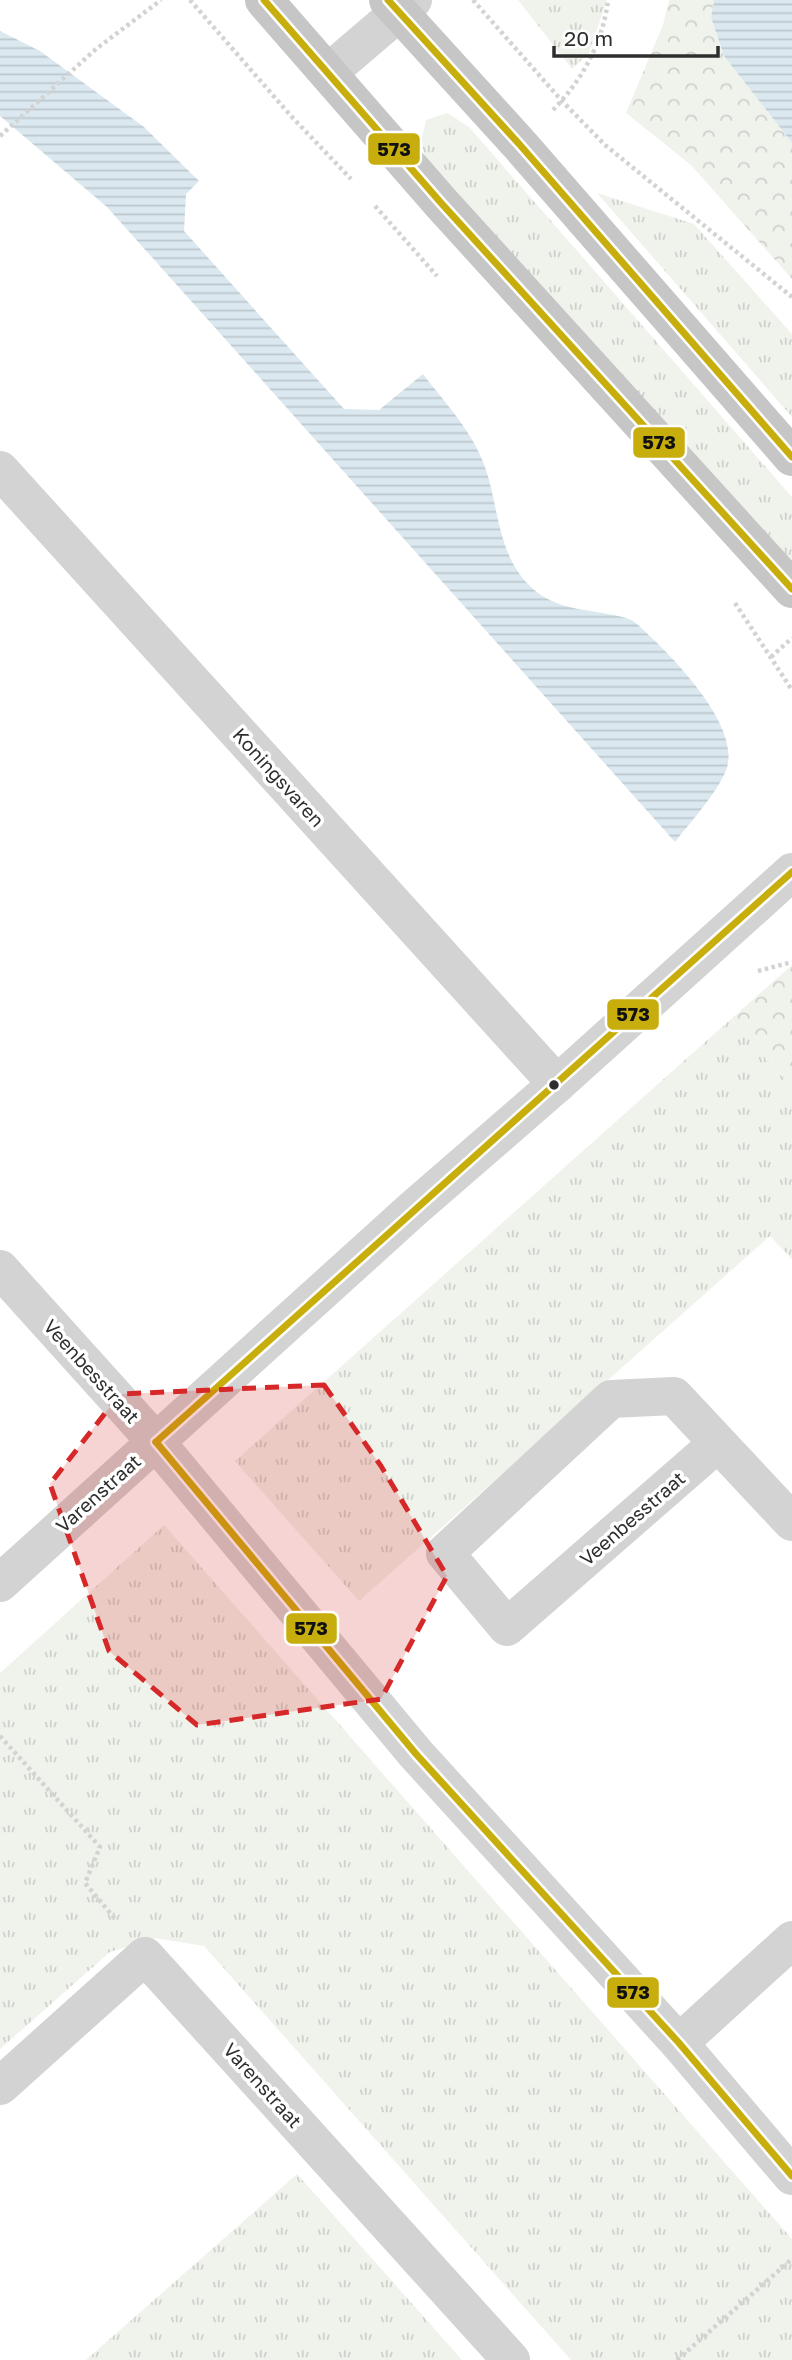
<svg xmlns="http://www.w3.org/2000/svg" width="792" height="2360" font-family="'Golos Text',sans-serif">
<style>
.grass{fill:url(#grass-tufts)}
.forest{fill:url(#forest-crowns)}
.water{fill:url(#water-rules)}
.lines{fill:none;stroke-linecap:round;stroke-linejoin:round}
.path{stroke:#d3d3d3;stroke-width:4.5;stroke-dasharray:3.5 3.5;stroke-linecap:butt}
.minor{stroke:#d3d3d3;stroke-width:38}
.major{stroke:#c6c6c6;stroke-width:38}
.bus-1-casing{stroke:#fff;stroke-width:12}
.bus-1{stroke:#c8ae0c;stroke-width:7}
.marked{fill:#d62828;fill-opacity:0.2;stroke:#d62828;stroke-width:5;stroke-dasharray:14 9;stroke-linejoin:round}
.bus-dot{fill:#2e2e2e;stroke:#fff;stroke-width:2.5}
.labels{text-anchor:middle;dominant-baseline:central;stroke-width:7;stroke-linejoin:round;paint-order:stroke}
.street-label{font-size:19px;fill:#2e2e2e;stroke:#fff}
.line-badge{stroke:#fff;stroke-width:2.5}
.pale-badge-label{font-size:19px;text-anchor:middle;font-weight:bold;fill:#111}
</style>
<defs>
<pattern id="grass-tufts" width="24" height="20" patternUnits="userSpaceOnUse" patternTransform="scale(1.75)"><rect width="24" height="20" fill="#f0f3ec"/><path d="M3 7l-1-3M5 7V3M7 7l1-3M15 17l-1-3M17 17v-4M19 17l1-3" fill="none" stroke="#ced1cb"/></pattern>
<pattern id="forest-crowns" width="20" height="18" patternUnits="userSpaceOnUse" patternTransform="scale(1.75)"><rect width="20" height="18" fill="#f0f3ec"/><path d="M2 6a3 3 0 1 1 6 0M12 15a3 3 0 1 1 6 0" fill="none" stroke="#ced1cb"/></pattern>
<pattern id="water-rules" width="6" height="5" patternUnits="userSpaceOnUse" patternTransform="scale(1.75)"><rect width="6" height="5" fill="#dbe8ef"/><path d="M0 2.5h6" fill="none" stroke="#bcc7cd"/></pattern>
</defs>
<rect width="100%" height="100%" fill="#fff"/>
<!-- grass -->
<g class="grass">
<path d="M518,0H607L589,53L572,69Z"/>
<path d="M447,113L469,127L792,497V572L429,168L421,143L426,120Z"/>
<path d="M597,193L694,224L792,334V417Z"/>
<path d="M731,1019L792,1088V1259L770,1236L359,1601L235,1461Z"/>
<path d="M164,1525L792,2239V2360H571L204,1946L155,1938L110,1952L0,2049V1673Z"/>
<path d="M297,2174L462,2360H86Z"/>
</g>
<!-- forest -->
<g class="forest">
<path d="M669,0H714L711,17L724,56L792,143V279L691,165L626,113L663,25Z"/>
<path d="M792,965V1088L731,1019Z"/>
</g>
<!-- water -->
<g class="water">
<path d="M714,0H792V143L724,56L711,17Z"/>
<path d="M0,31L40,51L144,127L199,181L186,194L184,231L344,409L379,410L423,374C445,403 473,432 485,467C499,507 497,553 529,585C555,613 595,608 629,619C637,622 646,633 653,639C679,664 735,723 728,763C725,784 689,824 675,842L107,207L0,116Z"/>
</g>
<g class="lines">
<!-- path -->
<g class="path">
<path d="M190,0L291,116L351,179"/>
<path d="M473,0L562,101L605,145L792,297"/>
<path d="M553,110C583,79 603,42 608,0"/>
<path d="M0,136L96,49L161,0"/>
<path d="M375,206L437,276"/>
<path d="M735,603L792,690"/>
<path d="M771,657L792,638"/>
<path d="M758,971L792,962"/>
<path d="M0,1736L100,1847L85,1883L116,1920"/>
<path d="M677,2360L792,2259"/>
</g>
<!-- minor -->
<g class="minor">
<path d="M329,72L413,0"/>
<path d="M0,470L557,1084"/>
<path d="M0,1269L156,1442L416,1754L679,2043L792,2176"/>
<path d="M718,1443L507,1627L445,1553L611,1399L674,1396L792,1522"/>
<path d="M0,1583L413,1209L557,1084L792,872"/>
<path d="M679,2043L792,1940"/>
<path d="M0,2086L145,1956L511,2360"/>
</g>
<!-- major -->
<g class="major">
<path d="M264,0L442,204L792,589"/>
<path d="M388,0L520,145L792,457"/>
</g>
<defs>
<g id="bus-1">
<path d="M264,0L442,204L792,589"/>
<path d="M388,0L520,145L792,457"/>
<path d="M156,1442L416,1754L679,2043L792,2176"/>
<path d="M156,1442L792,872"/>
</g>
</defs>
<!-- bus-1 casing -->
<use href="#bus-1" class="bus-1-casing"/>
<!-- bus-1 -->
<use href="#bus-1" class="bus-1"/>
</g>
<!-- marked area -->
<path class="marked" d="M324,1385L381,1466L447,1576L381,1699L197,1725L109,1651L50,1484L120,1394Z"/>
<!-- markers -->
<circle class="bus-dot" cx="554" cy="1085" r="6"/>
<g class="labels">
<!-- street labels -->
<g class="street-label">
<text transform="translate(279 777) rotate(48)">Koningsvaren</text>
<text transform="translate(92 1371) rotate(48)">Veenbesstraat</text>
<text transform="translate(98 1493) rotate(-42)">Varenstraat</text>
<text transform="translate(632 1518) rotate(-41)">Veenbesstraat</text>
<text transform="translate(263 2085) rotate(48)">Varenstraat</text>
</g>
</g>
<g class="line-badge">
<rect x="367" y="132" width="54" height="34" rx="7" fill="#c8ae0c"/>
<rect x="632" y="426" width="54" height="33" rx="7" fill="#c8ae0c"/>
<rect x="606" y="998" width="54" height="33" rx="7" fill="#c8ae0c"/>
<rect x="285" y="1612" width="53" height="33" rx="7" fill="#c8ae0c"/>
<rect x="606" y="1976" width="54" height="33" rx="7" fill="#c8ae0c"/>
</g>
<g class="pale-badge-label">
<text x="394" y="156">573</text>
<text x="659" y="449">573</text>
<text x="633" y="1021">573</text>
<text x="311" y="1635">573</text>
<text x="633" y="1999">573</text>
</g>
<!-- scale -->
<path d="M554 46v10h164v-10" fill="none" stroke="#2e2e2e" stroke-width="3.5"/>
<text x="564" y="46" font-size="21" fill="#2e2e2e" stroke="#ffffff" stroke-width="5" paint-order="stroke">20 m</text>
</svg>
